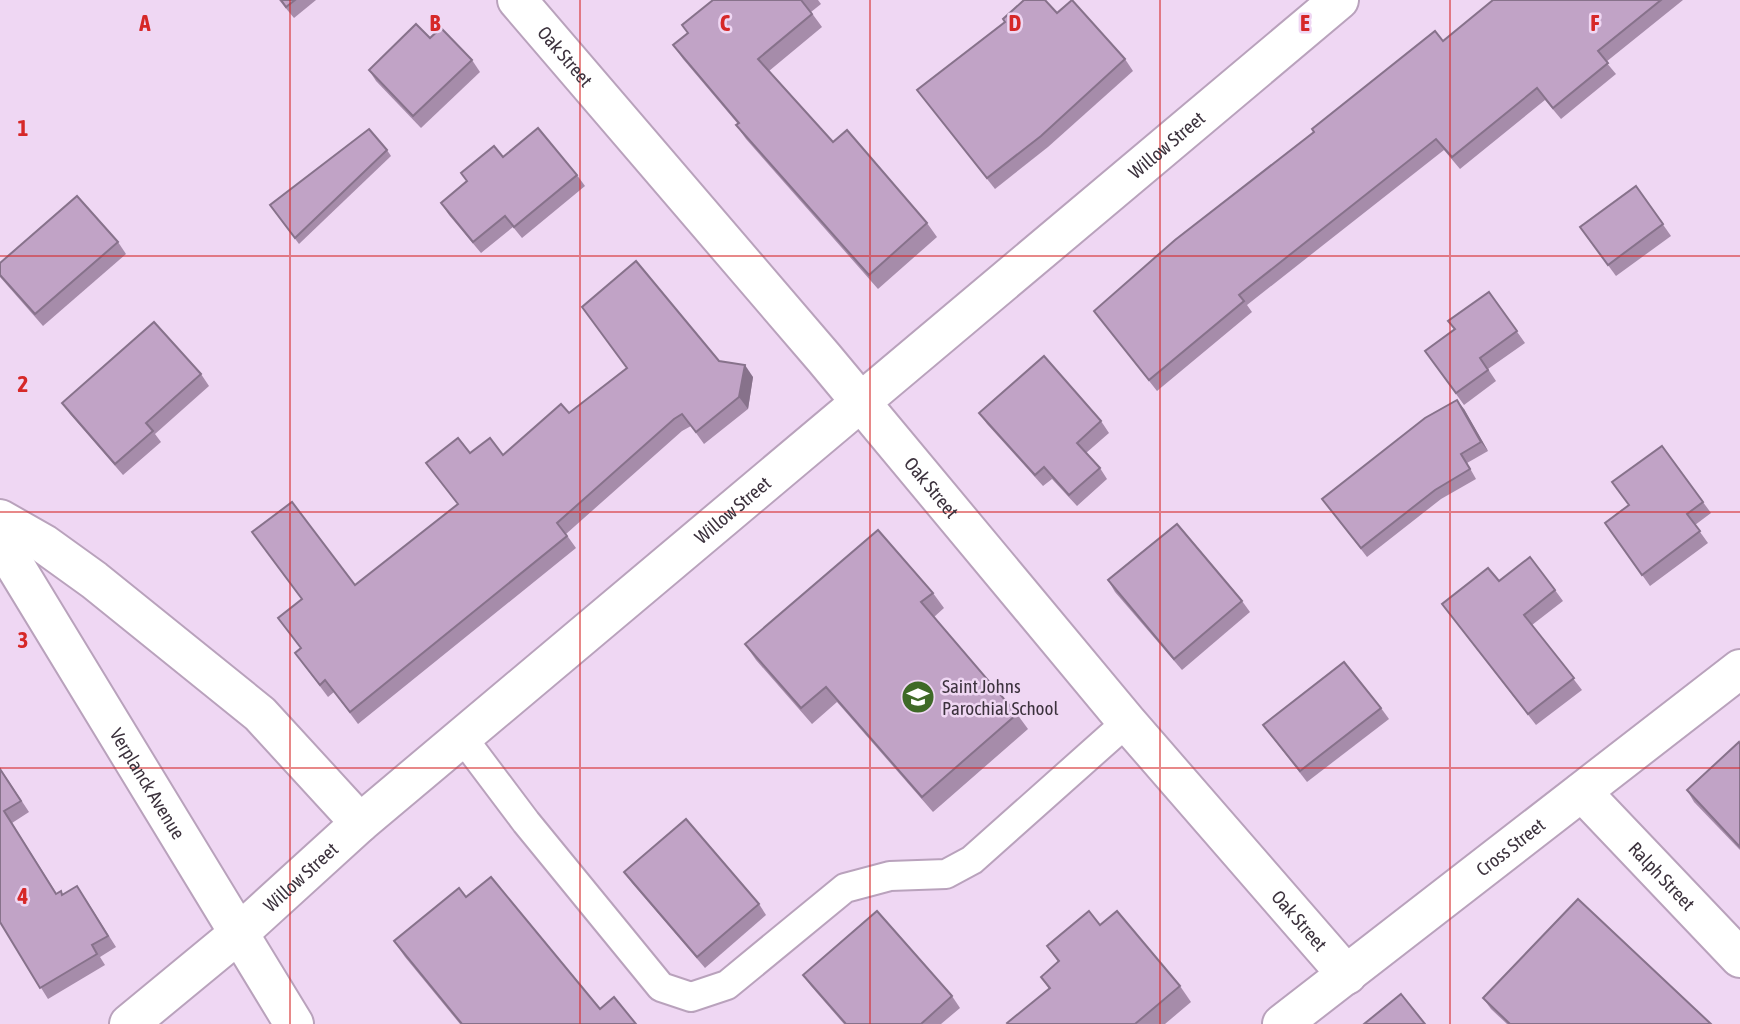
<svg xmlns="http://www.w3.org/2000/svg" width="1740" height="1024" font-family="'Asap Condensed',sans-serif">
<style>
.lines{fill:none;stroke-linecap:round;stroke-linejoin:round}
.lane-casing{stroke:#b9a2bc;stroke-width:32}
.street-casing{stroke:#b9a2bc;stroke-width:42}
.secondary-casing{stroke:#b9a2bc;stroke-width:42}
.lane{stroke:#fff;stroke-width:28}
.street{stroke:#fff;stroke-width:38}
.secondary{stroke:#fff;stroke-width:38}
.wall{fill:#a68caa}
.shaded-wall{fill:#87728b}
.building{fill:#c1a3c6;stroke:#87728b;stroke-width:2}
.grid{fill:none;stroke:#d62828;stroke-width:2;stroke-opacity:0.55}
.labels{text-anchor:middle;dominant-baseline:central;stroke-width:5;stroke-linejoin:round;paint-order:stroke}
.street-label{font-size:19px;fill:#3c323d;stroke:#efd7f3}
.poi-label{font-size:19px;fill:#3c323d;stroke:#efd7f3;text-anchor:start}
.grid-label{font-size:23px;text-anchor:middle;font-weight:bold;fill:#d62828;stroke:#efd7f3;stroke-width:5;stroke-linejoin:round;paint-order:stroke}
</style>
<rect width="100%" height="100%" fill="#efd7f3"/>
<g class="lines">
<defs>
<path id="lane" d="M462,737L526,822L661,987L691,997L727,985L845,888L890,876L946,874L972,860L1127,722"/>
<g id="street">
<path id="s1" d="M517,0L824,358L1127,722L1347,975"/>
<path d="M0,519L44,544L94,580L260,714L360,823"/>
<path id="s2" d="M1582,792L1740,958"/>
<path id="s3" d="M129,1024L238,934L360,823L1339,0"/>
<path id="s4" d="M1282,1024L1740,669"/>
</g>
<g id="secondary">
<path id="s5" d="M0,541L294,1024"/>
</g>
</defs>
<!-- lane casing -->
<use href="#lane" class="lane-casing"/>
<!-- street casing -->
<use href="#street" class="street-casing"/>
<!-- secondary casing -->
<use href="#secondary" class="secondary-casing"/>
<!-- lane -->
<use href="#lane" class="lane"/>
<!-- street -->
<use href="#street" class="street"/>
<!-- secondary -->
<use href="#secondary" class="secondary"/>
</g>
<!-- wall -->
<g class="wall">
<path d="M279,0H316L294,18Z"/>
<path d="M713,0H818L821,4L811,12L822,27L769,71L833,142L927,223L937,237L878,289L746,139L736,125L738,124L683,59L673,45L688,33Z"/>
<path d="M1493,0H1683L1606,62L1616,74L1561,119L1545,100L1460,169L1444,150L1247,305L1252,312L1157,391L1094,311L1443,41Z"/>
<path d="M1057,13L1125,59L1133,71L1048,147L995,189L917,90Z"/>
<path d="M430,38L472,60L480,72L421,128L376,81L369,70Z"/>
<path d="M387,150L391,156L299,244L270,205Z"/>
<path d="M503,157L577,175L585,186L522,238L513,227L481,253L449,215L441,203L467,181L461,173Z"/>
<path d="M1636,186L1671,236L1616,276L1580,227Z"/>
<path d="M118,242L126,254L43,326L0,277V263Z"/>
<path d="M1489,292L1525,343L1488,369L1496,381L1464,405L1425,351L1454,329L1448,321Z"/>
<path d="M719,361L753,377L748,409L704,444L691,426L682,431L566,534L576,548L358,724L334,692L328,697L295,653L301,648L278,618L355,585L458,504L426,463L470,453L503,455L569,413Z"/>
<path d="M201,374L209,386L155,434L161,442L123,475L70,414L62,403Z"/>
<path d="M1464,409L1488,451L1467,463L1476,479L1441,499L1367,557L1322,499Z"/>
<path d="M979,413L1101,421L1109,433L1086,453L1100,468L1107,479L1077,506L1052,479L1043,486L987,424Z"/>
<path d="M1662,446L1711,513L1695,525L1708,543L1650,586L1605,523L1629,506Z"/>
<path d="M1108,580L1242,601L1250,612L1182,670L1115,592Z"/>
<path d="M1499,581L1555,590L1563,601L1532,625L1582,690L1536,725L1442,604Z"/>
<path d="M933,593L944,608L934,617L1017,714L1028,729L933,812L837,702L812,724L756,660L745,644Z"/>
<path d="M1381,708L1389,719L1307,782L1263,725Z"/>
<path d="M1740,744V850L1694,802L1687,790Z"/>
<path d="M0,768L29,812L12,823L57,894L61,891L63,895L85,898L116,947L100,957L105,965L48,999L0,922Z"/>
<path d="M624,872L759,904L766,915L705,968L632,883Z"/>
<path d="M466,897L600,1009L636,1024H460L405,957L394,941Z"/>
<path d="M1100,925L1180,986L1191,1002L1165,1024H1008L1049,989L1041,977L1058,962L1047,946Z"/>
<path d="M803,975L952,996L960,1008L941,1024H844L811,986Z"/>
<path d="M1483,998L1711,1024H1507L1491,1009Z"/>
</g>
<!-- shaded-wall -->
<g class="shaded-wall">
<path d="M745,365L753,377L748,409L739,397Z"/>
<path d="M1457,400L1464,409L1488,451L1481,442Z"/>
</g>
<!-- building -->
<g class="building">
<path d="M281,0H295L286,7Z"/>
<path d="M713,0H801L812,14L758,59L833,142L847,130L927,223L869,275L736,125L739,123L673,45L688,33L682,25Z"/>
<path d="M1024,0H1045L1057,13L1072,0L1125,59L1041,136L987,178L917,90L1005,22L1003,19Z"/>
<path d="M1493,0H1661L1598,51L1608,63L1553,108L1537,88L1452,157L1436,139L1239,295L1244,301L1149,380L1094,311L1175,240L1314,132L1312,129L1435,31L1443,41Z"/>
<path d="M416,24L430,38L441,28L472,60L413,116L369,70Z"/>
<path d="M538,128L577,175L514,227L505,216L473,242L441,203L467,181L461,173L494,146L503,157Z"/>
<path d="M369,129L387,150L295,238L270,205Z"/>
<path d="M1636,186L1663,224L1608,265L1580,227Z"/>
<path d="M77,196L118,242L35,314L0,275V263Z"/>
<path d="M636,261L719,361L745,365L739,397L696,432L682,414L674,419L557,523L567,536L350,712L325,680L320,685L295,653L301,648L278,618L302,599L252,532L292,502L355,585L458,504L426,463L458,438L470,453L490,438L503,455L561,404L569,413L627,368L582,307Z"/>
<path d="M1489,292L1517,331L1480,358L1488,370L1456,393L1425,351L1455,329L1448,321Z"/>
<path d="M154,322L201,374L146,423L153,431L115,464L62,403Z"/>
<path d="M1044,356L1101,421L1077,443L1100,468L1069,495L1044,467L1035,475L979,413Z"/>
<path d="M1457,400L1481,442L1461,454L1470,469L1435,490L1361,548L1322,499L1425,418Z"/>
<path d="M1662,446L1703,502L1687,514L1700,531L1642,575L1605,523L1629,505L1612,482Z"/>
<path d="M1177,524L1242,601L1174,659L1108,580Z"/>
<path d="M878,530L933,593L921,602L1017,714L922,797L826,687L801,708L745,644Z"/>
<path d="M1530,557L1555,590L1524,615L1574,678L1528,714L1442,604L1488,568L1499,581Z"/>
<path d="M1344,662L1381,708L1300,771L1263,725Z"/>
<path d="M1739,742L1740,744V847L1687,790Z"/>
<path d="M0,769L21,801L4,811L56,894L61,891L62,895L77,886L108,936L92,945L97,954L40,988L0,922Z"/>
<path d="M686,819L759,904L697,957L624,872Z"/>
<path d="M491,877L600,1009L614,997L636,1024H462L394,941L459,888L466,897Z"/>
<path d="M1578,899L1711,1024H1510L1483,998Z"/>
<path d="M877,911L952,996L921,1024H846L803,975Z"/>
<path d="M1089,911L1100,925L1117,911L1180,986L1135,1024H1008L1007,1023L1050,988L1041,977L1059,961L1047,946Z"/>
<path d="M1401,994L1425,1024H1364Z"/>
</g>
<!-- grid -->
<path class="grid" d="M290,0V1024M580,0V1024M870,0V1024M1160,0V1024M1450,0V1024M0,256H1740M0,512H1740M0,768H1740"/>
<!-- icons -->
<defs>
<symbol id="school-disc" viewBox="-11 -11 22 22"><circle r="9.5" fill="#3f6a27" stroke="#efd7f3"/><path d="M0-5L7-2L0 1L-7-2ZM-4 1L0 2.5L4 1V4Q0 6-4 4Z" fill="#fff"/></symbol>
</defs>
<g fill-rule="evenodd">
<use href="#school-disc" x="899" y="678" width="38" height="38"/>
</g>
<g class="labels">
<!-- street labels -->
<g class="street-label">
<text stroke="none"><textPath href="#s1" startOffset="74">Oak Street</textPath></text>
<text stroke="none"><textPath href="#s3" startOffset="1360">Willow Street</textPath></text>
<text stroke="none"><textPath href="#s1" startOffset="640">Oak Street</textPath></text>
<text stroke="none"><textPath href="#s3" startOffset="793">Willow Street</textPath></text>
<text stroke="none"><textPath href="#s5" startOffset="284">Verplanck Avenue</textPath></text>
<text stroke="none"><textPath href="#s4" startOffset="289">Cross Street</textPath></text>
<text stroke="none"><textPath href="#s2" startOffset="116">Ralph Street</textPath></text>
<text stroke="none"><textPath href="#s3" startOffset="226">Willow Street</textPath></text>
<text stroke="none"><textPath href="#s1" startOffset="1208">Oak Street</textPath></text>
</g>
<!-- poi labels -->
<g class="poi-label">
<text x="942" y="686">Saint Johns<tspan x="942" dy="22">Parochial School</tspan></text>
</g>
</g>
<g class="grid-label">
<text x="145" y="31">A</text>
<text x="435" y="31">B</text>
<text x="725" y="31">C</text>
<text x="1015" y="31">D</text>
<text x="1305" y="31">E</text>
<text x="1595" y="31">F</text>
<text x="23" y="136">1</text>
<text x="23" y="392">2</text>
<text x="23" y="648">3</text>
<text x="23" y="904">4</text>
</g>
</svg>
